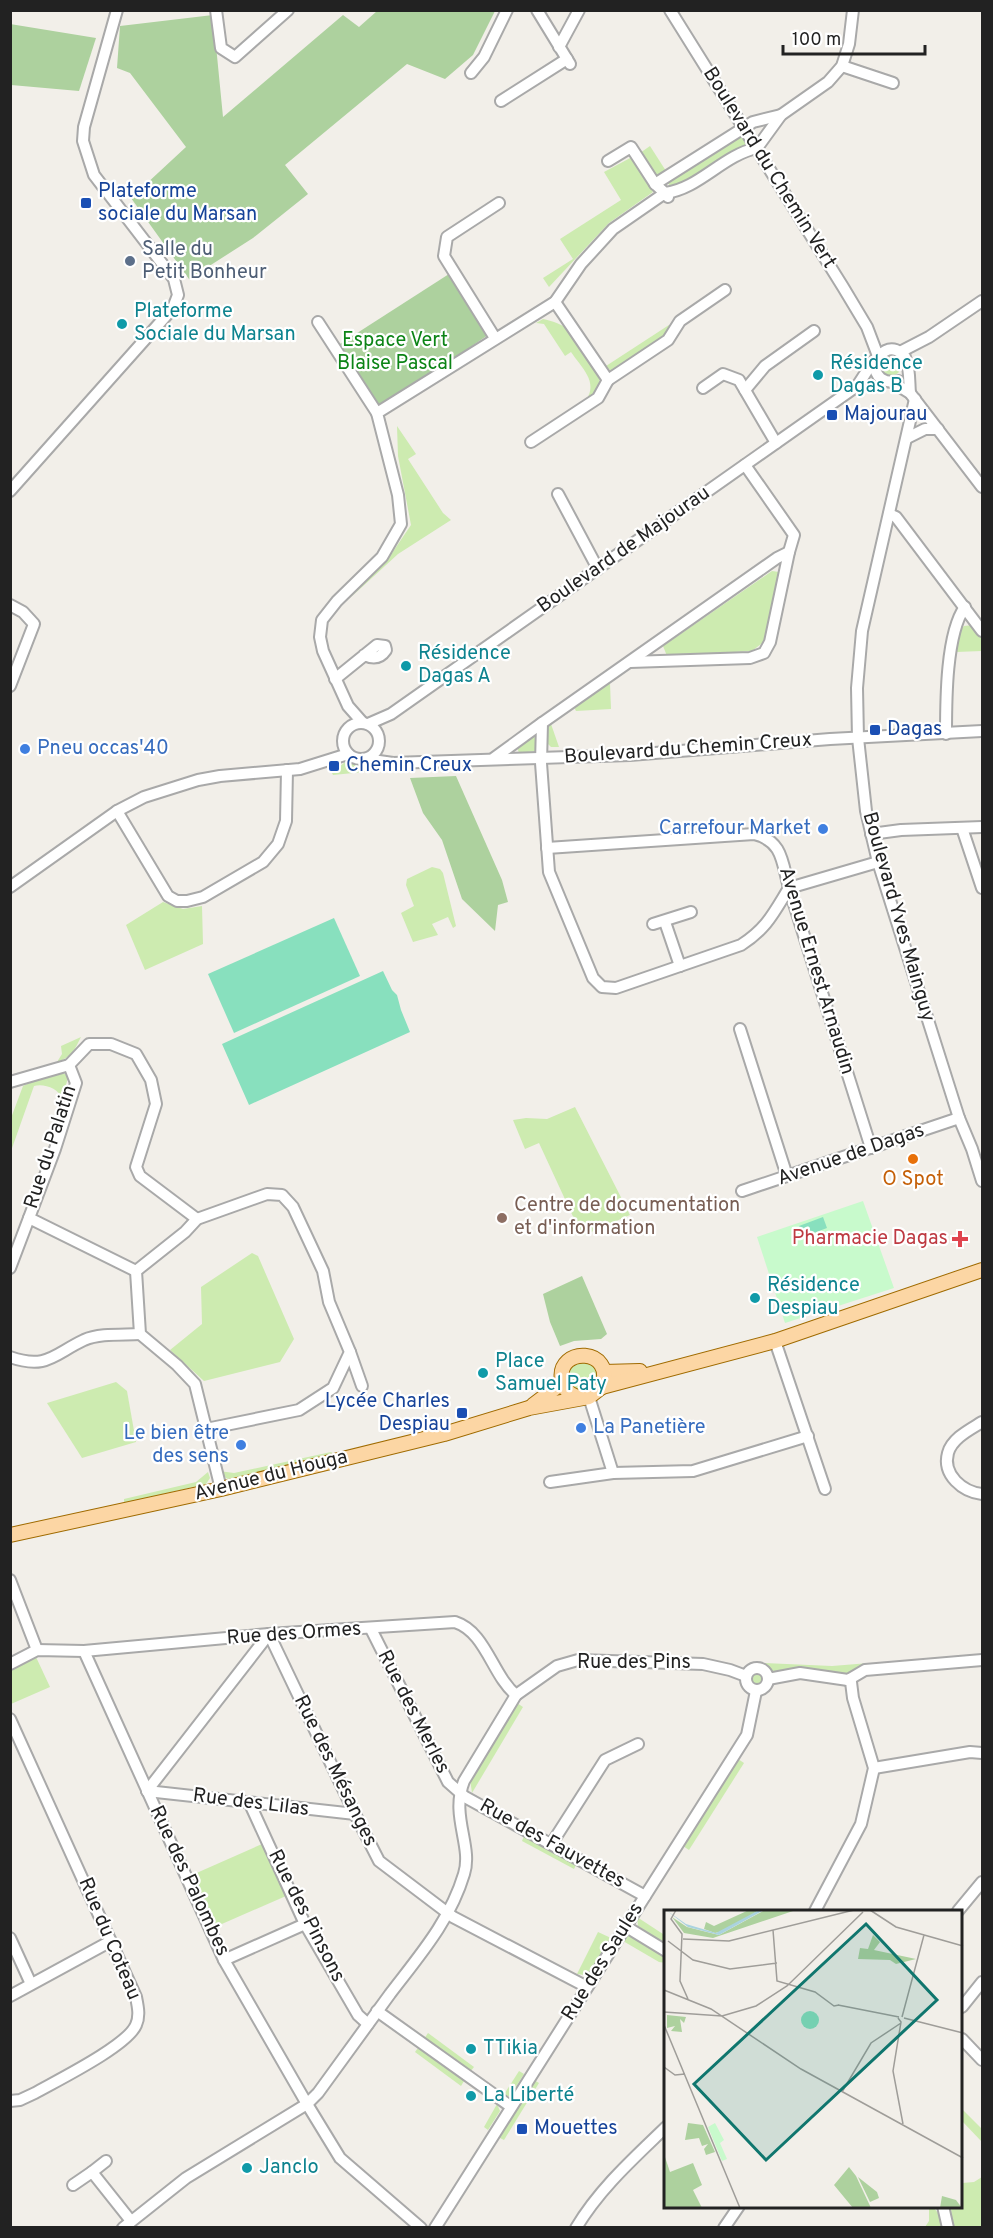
<svg xmlns="http://www.w3.org/2000/svg" width="993" height="2238" font-family="Overpass,sans-serif">
<style>
.grass{fill:#cdebb0}
.forest{fill:#add19e}
.park{fill:#c8facc}
.pitch{fill:#88e0be}
.lines{fill:none;stroke-linecap:round;stroke-linejoin:round}
.minor-casing{stroke:#a9a9a9;stroke-width:14}
.major-casing{stroke:#a06b00;stroke-width:16}
.minor{stroke:#fff;stroke-width:10}
.major{stroke:#fcd6a4;stroke-width:14}
.transit-dot{fill:#1a4fb4;stroke:#fff;stroke-width:2}
.service-dot{fill:#5c6f8a;stroke:#fff;stroke-width:2}
.culture-dot{fill:#0f9aa8;stroke:#fff;stroke-width:2}
.shop-dot{fill:#3f7fe0;stroke:#fff;stroke-width:2}
.food-dot{fill:#e8710a;stroke:#fff;stroke-width:2}
.education-dot{fill:#8d6e63;stroke:#fff;stroke-width:2}
.health-dot{fill:#e0444e;stroke:#fff;stroke-width:2}
.labels{text-anchor:middle;dominant-baseline:central;stroke-width:4.5;stroke-linejoin:round;paint-order:stroke}
.street-label{font-size:20px;fill:#222;stroke:#fff}
.transit-label{font-size:20px;fill:#164399;stroke:#fff;text-anchor:start}
.service-label{font-size:20px;fill:#4e5e75;stroke:#fff;text-anchor:start}
.culture-label{font-size:20px;fill:#0d838f;stroke:#fff;text-anchor:start}
.park-label{font-size:20px;fill:#0c8416;stroke:#fff}
.shop-label{font-size:20px;fill:#366cbe;stroke:#fff;text-anchor:start}
.food-label{font-size:20px;fill:#c56008;stroke:#fff}
.education-label{font-size:20px;fill:#785e54;stroke:#fff;text-anchor:start}
.health-label{font-size:20px;fill:#be3a42;stroke:#fff;text-anchor:end}
.inset-road{fill:none;stroke:#9f9d99;stroke-width:1.5}
.view{fill:#0f766e;fill-opacity:0.15;stroke:#0f766e;stroke-width:3}
.inset-edge{fill:none;stroke:#222;stroke-width:3}
</style>
<rect width="100%" height="100%" fill="#f2efe9"/>
<!-- grass -->
<g class="grass">
<path d="M739,136L744,138L749,146L675,189L670,187L668,182Z"/>
<path d="M650,146L666,171L657,178L640,153Z"/>
<path d="M632,157L653,192L609,223L549,287L543,278L573,259L560,239L621,200L604,172Z"/>
<path d="M543,319C552,321 562,324 569,330C575,335 579,343 583,349C595,368 612,384 586,400C599,382 581,367 571,352L565,356L544,324L536,323Z"/>
<path d="M669,325V331L661,341L616,371L610,370L606,366Z"/>
<circle cx="891" cy="366" r="10"/>
<path d="M397,426L416,454L408,459L443,513L451,520L398,554L349,599L388,559L411,525L398,456Z"/>
<path d="M772,571L779,572L778,582L765,641L752,651L667,656L663,646Z"/>
<path d="M973,625L982,637V651L956,652L959,631L964,626Z"/>
<path d="M606,683H610L611,709L576,711L573,705Z"/>
<path d="M551,724L559,747H551L547,743V726Z"/>
<path d="M534,735L537,737L536,751L519,753L517,747Z"/>
<path d="M345,762C359,766 371,762 384,770L333,775L332,773Z"/>
<path d="M432,867L440,869L443,873L456,926L453,928L448,917L432,924L438,935L413,942L401,913L414,906L406,885L407,879Z"/>
<path d="M163,902L183,909L202,906L203,944L145,970L126,925Z"/>
<path d="M81,1037C75,1049 71,1058 57,1062L62,1054L61,1046Z"/>
<path d="M59,1073L65,1074L68,1078L62,1098C59,1089 44,1083 34,1086L11,1151V1118L23,1086L36,1080Z"/>
<path d="M575,1107L630,1215L582,1236L539,1143L525,1149L513,1120L526,1118L547,1119Z"/>
<path d="M252,1253L258,1256L294,1339L280,1362L204,1381L170,1350L202,1324L201,1287Z"/>
<path d="M588,1362L600,1373L593,1392L573,1391L566,1376C572,1365 576,1363 588,1362Z"/>
<path d="M116,1382L127,1391L136,1442L82,1458L47,1403Z"/>
<path d="M331,1452L336,1455L228,1479L221,1475L219,1471L234,1473Z"/>
<path d="M208,1472L210,1478L206,1484L124,1503V1499L196,1482Z"/>
<path d="M36,1657L50,1687L11,1704V1670Z"/>
<path d="M764,1663L832,1666L869,1663L845,1676L803,1669L774,1673L765,1669Z"/>
<circle cx="757" cy="1680" r="7"/>
<path d="M517,1703L523,1707L472,1793L470,1779Z"/>
<path d="M738,1759L744,1763L689,1850L683,1846Z"/>
<path d="M525,1834L577,1863L574,1869L522,1841Z"/>
<path d="M262,1844L286,1896L215,1927L192,1875Z"/>
<path d="M637,1917L666,1936V1944L638,1926Z"/>
<path d="M598,1932L611,1938L591,1972L584,1975L577,1974Z"/>
<path d="M626,1935H630L666,1956V1963L659,1962L623,1941Z"/>
<path d="M428,2033L474,2067L470,2072L424,2039Z"/>
<path d="M418,2048L464,2081L461,2086L415,2052Z"/>
<path d="M519,2071L524,2074L510,2096H503Z"/>
<path d="M534,2080L539,2083L504,2140L498,2137Z"/>
<path d="M497,2104L500,2111L488,2130L484,2127Z"/>
<path d="M962,2109L982,2129V2142L962,2121Z"/>
<path d="M982,2177V2227H952L951,2207L962,2206V2183L974,2182Z"/>
<path d="M929,2207H933L939,2214L942,2227H925L929,2221Z"/>
</g>
<!-- forest -->
<g class="forest">
<path d="M377,11H495L473,55L445,79L407,64L285,165L308,194L253,238L189,279L131,198L186,147L130,73L117,68L120,26L213,15L223,117L343,15L359,27Z"/>
<path d="M10,24L96,38L79,91L11,85Z"/>
<path d="M449,274L488,335L381,408L340,344Z"/>
<path d="M456,776L502,880L508,902L498,905L495,931L462,899L442,840L423,813L410,778Z"/>
<path d="M582,1276L607,1334L601,1339L574,1341L560,1346L550,1322L543,1294Z"/>
</g>
<!-- park -->
<path class="park" d="M863,1201L894,1288L785,1323L757,1237Z"/>
<!-- pitch -->
<g class="pitch">
<path d="M334,918L360,976L234,1033L208,974Z"/>
<path d="M383,971L392,990L397,995L401,1010L410,1032L249,1105L222,1044Z"/>
<path d="M823,1217L827,1228L803,1237L799,1226Z"/>
</g>
<g class="lines">
<defs>
<g id="minor">
<path d="M216,10L221,48L235,57L288,10"/>
<path d="M537,10L570,64"/>
<path d="M670,10L843,287L867,327L878,356"/>
<path d="M559,47L579,10"/>
<path d="M842,66L893,83"/>
<path d="M471,73L484,57L507,10"/>
<path d="M501,101L567,59"/>
<path d="M608,161L631,147L655,184L665,193C699,189 723,155 757,148L781,115L828,82L842,66L849,44L853,10"/>
<path d="M655,184L753,122L781,115"/>
<path d="M318,322L377,413"/>
<path d="M495,338L444,256L447,237L499,203"/>
<path d="M900,352L929,337L982,301"/>
<path d="M875,363C874,377 884,384 898,381"/>
<path d="M608,380L668,340L680,321L725,290"/>
<path d="M892,382L910,393L982,487"/>
<path d="M703,388L723,374L739,380L776,443"/>
<path d="M745,390L765,366L814,331"/>
<path d="M915,399L862,631L857,688L858,738L866,811L878,862L959,1118L972,1149L982,1181"/>
<path d="M907,438L925,429H938"/>
<path d="M531,442L598,398L608,380L555,302"/>
<path d="M745,465L794,535L789,552L777,558L542,723L541,763L549,872L593,978L602,987L616,988L741,945C767,928 773,914 789,888L878,862"/>
<path d="M10,491L173,308L178,295L174,279L94,175L83,141L84,127L117,10"/>
<path d="M558,494L598,569"/>
<path d="M889,514L896,517L982,631"/>
<path d="M10,605L23,612L34,624L10,686"/>
<path d="M630,662L750,658L764,653L770,642L789,552"/>
<path d="M335,679L377,645L385,646L386,650C380,659 373,659 364,655"/>
<circle cx="361" cy="741" r="18"/>
<path d="M363,723L348,706L323,651L320,637L322,620L337,601L382,557L401,524L398,495L377,413L555,302L581,264L613,229L665,193L668,197"/>
<path d="M368,724L391,714L857,386C866,374 880,344 896,350C901,352 905,355 906,360C910,369 909,383 910,393"/>
<path d="M946,734C946,701 946,633 965,607"/>
<path d="M494,758L542,723"/>
<path d="M365,759L393,763L630,755L830,739L982,731"/>
<path d="M117,811L168,896L177,901H187L203,897L263,862L278,844L286,821L287,770"/>
<path d="M962,828L982,888"/>
<path d="M871,834L901,830L982,827"/>
<path d="M547,848L754,834C783,841 782,862 789,888L871,1148"/>
<path d="M10,887L117,811L144,797L198,780L220,776L300,769L348,754"/>
<path d="M665,922L680,966"/>
<path d="M653,924L691,912"/>
<path d="M740,1029L787,1176"/>
<path d="M69,1065L76,1083L55,1149L29,1218L136,1271"/>
<path d="M10,1082L69,1065L89,1044H111L136,1054L151,1080L156,1104L136,1167L140,1176L197,1219"/>
<path d="M742,1191L959,1118"/>
<path d="M10,1268L29,1218"/>
<path d="M775,1341L825,1489"/>
<path d="M350,1352L362,1386"/>
<path d="M10,1357C47,1370 54,1354 84,1340C100,1333 122,1335 140,1334"/>
<path d="M589,1397L613,1473"/>
<path d="M982,1422C971,1429 952,1438 948,1453C942,1475 963,1492 982,1494"/>
<path d="M206,1429L299,1410L333,1388L350,1352L329,1302L323,1271L293,1207L282,1195L267,1194L197,1219L185,1232L136,1271L140,1334L177,1365L195,1384L221,1489"/>
<path d="M550,1482L613,1473L693,1471L808,1436"/>
<path d="M10,1580L37,1650"/>
<path d="M371,1629L448,1782L465,1797L645,1896"/>
<path d="M269,1634L355,1814L379,1861L453,1917L587,1987"/>
<path d="M84,1651L224,1960L307,2104L340,2158L421,2228"/>
<path d="M10,1664L37,1650L84,1651L269,1634L455,1622C486,1632 492,1675 516,1695"/>
<circle cx="757" cy="1679" r="11"/>
<path d="M768,1679L800,1673L848,1680L865,1670L982,1660"/>
<path d="M10,1719L136,1997C138,2007 140,2016 136,2025C127,2046 58,2080 35,2093L20,2100L10,2101"/>
<path d="M874,1768L970,1752L982,1753"/>
<path d="M147,1791L355,1814"/>
<path d="M147,1791L269,1634"/>
<path d="M250,1804L305,1924L358,2015L368,2024"/>
<path d="M552,1843L605,1760L638,1744"/>
<path d="M815,1911L861,1824L874,1768L853,1698L851,1682L848,1680"/>
<path d="M958,1911L982,1882"/>
<path d="M625,1926L666,1951"/>
<path d="M10,1938L31,1984"/>
<path d="M224,1960L305,1924"/>
<path d="M10,1996L111,1941"/>
<path d="M962,2007L982,1982"/>
<path d="M377,2011L510,2106"/>
<path d="M962,2039L982,2060"/>
<path d="M92,2172L106,2161"/>
<path d="M73,2185L92,2172L131,2221"/>
<path d="M943,2206L948,2228"/>
<path d="M123,2228L186,2178L307,2104L318,2093C342,2060 366,2027 390,1994C419,1956 450,1921 464,1874C473,1846 450,1816 464,1781L516,1695L557,1666L578,1660L703,1664L730,1670L746,1676"/>
<path d="M435,2228L747,1735L756,1691"/>
<path d="M576,2228C600,2188 634,2158 666,2127"/>
<path d="M724,2228L739,2206"/>
</g>
<g id="major">
<path d="M604,1372L640,1371"/>
<path d="M602,1387L775,1341L982,1270"/>
<path d="M533,1405L562,1383"/>
<path d="M10,1535L221,1489L444,1434L529,1408L589,1397L602,1387C616,1347 556,1346 562,1380C564,1391 571,1395 581,1398"/>
</g>
</defs>
<!-- minor casing -->
<use href="#minor" class="minor-casing"/>
<!-- major casing -->
<use href="#major" class="major-casing"/>
<!-- minor -->
<use href="#minor" class="minor"/>
<!-- major -->
<use href="#major" class="major"/>
</g>
<!-- markers -->
<g class="transit-dot">
<rect x="80" y="197" width="12" height="12" rx="3"/>
<rect x="826" y="409" width="12" height="12" rx="3"/>
<rect x="869" y="724" width="12" height="12" rx="3"/>
<rect x="328" y="760" width="12" height="12" rx="3"/>
<rect x="456" y="1407" width="12" height="12" rx="3"/>
<rect x="516" y="2123" width="12" height="12" rx="3"/>
</g>
<circle class="service-dot" cx="130" cy="261" r="6"/>
<g class="culture-dot">
<circle cx="122" cy="324" r="6"/>
<circle cx="818" cy="375" r="6"/>
<circle cx="406" cy="666" r="6"/>
<circle cx="755" cy="1298" r="6"/>
<circle cx="483" cy="1373" r="6"/>
<circle cx="471" cy="2049" r="6"/>
<circle cx="471" cy="2096" r="6"/>
<circle cx="247" cy="2168" r="6"/>
</g>
<g class="shop-dot">
<circle cx="25" cy="749" r="6"/>
<circle cx="823" cy="829" r="6"/>
<circle cx="581" cy="1428" r="6"/>
<circle cx="241" cy="1445" r="6"/>
</g>
<circle class="food-dot" cx="913" cy="1159" r="6"/>
<circle class="education-dot" cx="502" cy="1218" r="6"/>
<path class="health-dot" d="M957 1230h6v6h6v6h-6v6h-6v-6h-6v-6h6z"/>
<g class="labels">
<!-- street labels -->
<g class="street-label">
<text transform="translate(769 168) rotate(58)">Boulevard du Chemin Vert</text>
<text transform="translate(624 550) rotate(-35)">Boulevard de Majourau</text>
<text transform="translate(688 749) rotate(-4)">Boulevard du Chemin Creux</text>
<text transform="translate(898 917) rotate(74)">Boulevard Yves Mainguy</text>
<text transform="translate(816 971) rotate(73)">Avenue Ernest Arnaudin</text>
<text transform="translate(51 1147) rotate(-72)">Rue du Palatin</text>
<text transform="translate(851 1155) rotate(-19)">Avenue de Dagas</text>
<text transform="translate(271 1476) rotate(-14)">Avenue du Houga</text>
<text transform="translate(294 1634) rotate(-4)">Rue des Ormes</text>
<text x="634" y="1663">Rue des Pins</text>
<text transform="translate(413 1712) rotate(63)">Rue des Merles</text>
<text transform="translate(335 1771) rotate(64)">Rue des Mésanges</text>
<text transform="translate(251 1803) rotate(7)">Rue des Lilas</text>
<text transform="translate(552 1844) rotate(29)">Rue des Fauvettes</text>
<text transform="translate(189 1881) rotate(65)">Rue des Palombes</text>
<text transform="translate(306 1916) rotate(63)">Rue des Pinsons</text>
<text transform="translate(109 1939) rotate(67)">Rue du Coteau</text>
<text transform="translate(603 1962) rotate(-58)">Rue des Saules</text>
</g>
<!-- transit labels -->
<g class="transit-label">
<text x="98" y="192">Plateforme<tspan x="98" dy="23">sociale du Marsan</tspan></text>
<text x="844" y="415">Majourau</text>
<text x="887" y="730">Dagas</text>
<text x="346" y="766">Chemin Creux</text>
<text x="450" y="1402" text-anchor="end">Lycée Charles<tspan x="450" dy="23">Despiau</tspan></text>
<text x="534" y="2129">Mouettes</text>
</g>
<!-- service labels -->
<g class="service-label">
<text x="142" y="250">Salle du<tspan x="142" dy="23">Petit Bonheur</tspan></text>
</g>
<!-- culture labels -->
<g class="culture-label">
<text x="134" y="312">Plateforme<tspan x="134" dy="23">Sociale du Marsan</tspan></text>
<text x="830" y="364">Résidence<tspan x="830" dy="23">Dagas B</tspan></text>
<text x="418" y="654">Résidence<tspan x="418" dy="23">Dagas A</tspan></text>
<text x="767" y="1286">Résidence<tspan x="767" dy="23">Despiau</tspan></text>
<text x="495" y="1362">Place<tspan x="495" dy="23">Samuel Paty</tspan></text>
<text x="483" y="2049">TTikia</text>
<text x="483" y="2096">La Liberté</text>
<text x="259" y="2168">Janclo</text>
</g>
<!-- park labels -->
<g class="park-label">
<text x="395" y="341">Espace Vert<tspan x="395" dy="23">Blaise Pascal</tspan></text>
</g>
<!-- shop labels -->
<g class="shop-label">
<text x="37" y="749">Pneu occas'40</text>
<text x="811" y="829" text-anchor="end">Carrefour Market</text>
<text x="593" y="1428">La Panetière</text>
<text x="229" y="1434" text-anchor="end">Le bien être<tspan x="229" dy="23">des sens</tspan></text>
</g>
<!-- food labels -->
<g class="food-label">
<text x="913" y="1180">O Spot</text>
</g>
<!-- education labels -->
<g class="education-label">
<text x="514" y="1206">Centre de documentation<tspan x="514" dy="23">et d'information</tspan></text>
</g>
<!-- health labels -->
<g class="health-label">
<text x="948" y="1239">Pharmacie Dagas</text>
</g>
</g>
<!-- overview -->
<g transform="translate(664 1910)">
<rect width="298" height="298" fill="#f2efe9"/>
<path d="M85,0H95L63,20L51,23L40,19L42,12L50,16ZM132,0L49,28L20,23L8,7L23,17L55,25L99,1ZM209,25L216,32L210,40L252,49L232,54L226,50L194,49L196,38L204,39ZM3,105L22,107L20,113L16,109L18,122L7,121L11,116L3,118ZM24,213L39,215L51,242L42,245L40,239L44,234L38,236L35,228L21,230ZM0,244L6,262L29,253L38,275L29,280L38,298H0ZM185,257L192,266L207,298H189L170,275ZM194,267L213,282L215,288L206,292ZM278,286L292,290L298,298H276Z" fill="#add19e"/>
<path d="M51,213L60,230L56,233L63,249L58,251L44,217Z" fill="#c8facc"/>
<path d="M137 110a9 9 0 1 1 18 0a9 9 0 1 1-18 0Z" fill="#88e0be"/>
<path d="M2,0L22,14L52,23L95,0H100L55,25L24,17Z" fill="#aad3df"/>
<path class="inset-road" d="M12,0L7,9L18,24L16,71L24,89M206,0L232,17L299,36M109,20L113,71L151,82L170,96L175,95M19,29L65,31L190,0M4,31L29,50L66,59L113,53M0,80L47,99L137,159L299,248M174,95L235,107M0,102L58,106L92,96L123,76L199,2M238,107L260,25M234,108L237,112L229,161L239,214M240,108L299,123M0,115L76,298M0,157L11,165L21,164M178,182L207,133L237,113"/>
<path class="view" d="M202,14L273,90L102,250L30,174Z"/>
<rect width="298" height="298" class="inset-edge"/>
</g>
<!-- border -->
<rect width="993" height="2238" fill="none" stroke="#222222" stroke-width="24"/>
<!-- scale -->
<path d="M783 45v9h142v-9" fill="none" stroke="#222222" stroke-width="3"/>
<text x="792" y="45" font-size="18" fill="#222222" stroke="#ffffff" stroke-width="4.5" paint-order="stroke">100 m</text>
</svg>
